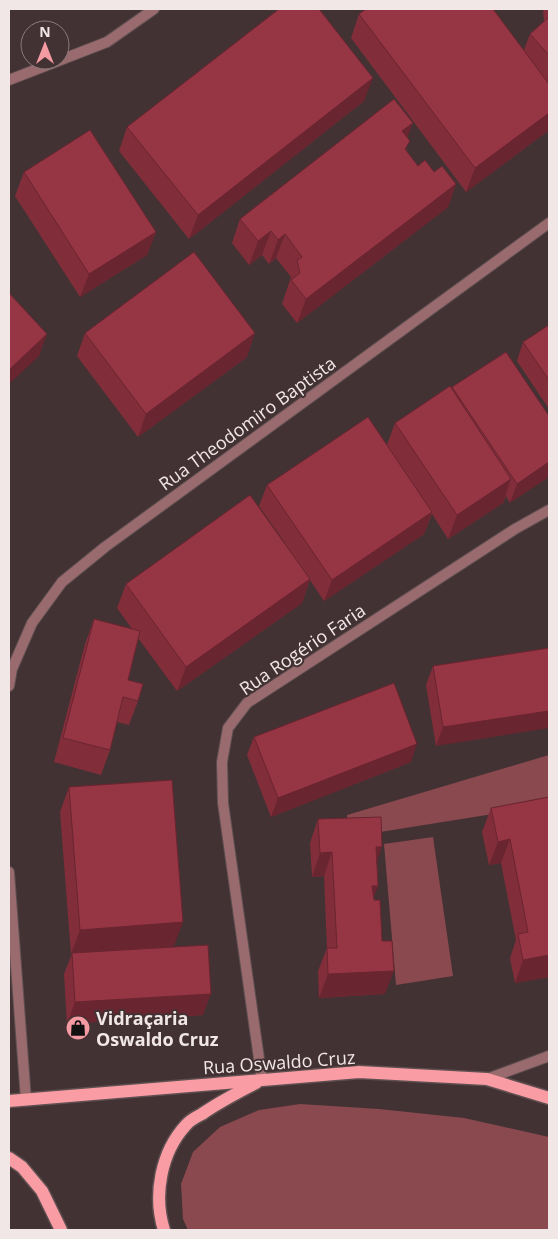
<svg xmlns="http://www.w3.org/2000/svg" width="558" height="1239" font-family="'Open Sans',sans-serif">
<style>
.green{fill:#8a484f}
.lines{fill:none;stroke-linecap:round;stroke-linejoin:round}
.minor-casing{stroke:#5f4f50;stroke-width:12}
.primary-casing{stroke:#5f4f50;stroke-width:15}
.minor{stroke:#996b6e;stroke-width:10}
.primary{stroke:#f99ca4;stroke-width:12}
.wall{fill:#812e3a}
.shaded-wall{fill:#692530}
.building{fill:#963544;stroke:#692530}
.labels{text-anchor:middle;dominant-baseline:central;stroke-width:4;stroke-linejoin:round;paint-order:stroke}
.street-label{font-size:18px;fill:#f2e7e7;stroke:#433233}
.poi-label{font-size:18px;font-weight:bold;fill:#f2e7e7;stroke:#433233;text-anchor:start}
</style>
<rect width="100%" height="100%" fill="#433233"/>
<!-- green -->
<g class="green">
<path d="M549,755V805L349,837L347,815Z"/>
<path d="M433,837L453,976L396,985L384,844Z"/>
<path d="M300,1104L379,1109L464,1118L549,1137V1230H188L183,1219L181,1184L193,1152L220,1127L259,1110Z"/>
</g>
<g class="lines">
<defs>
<g id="minor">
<path d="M9,80L107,42L154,9"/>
<path d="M9,686L12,669L32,623L62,582L105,547L549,223"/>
<path d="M9,872L26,1100"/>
<path d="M487,1079L549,1056"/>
<path d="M262,1080L223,803L222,762L228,728L247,703L515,529L549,510"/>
</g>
<g id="primary">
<path d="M9,1101L359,1072L487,1079L549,1098"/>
<path d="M9,1158L22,1167L42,1191L61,1230"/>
<path d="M164,1230C153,1195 161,1152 186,1125C190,1120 196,1117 202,1114C219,1102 237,1093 256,1083"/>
</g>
</defs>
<!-- minor casing -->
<use href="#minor" class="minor-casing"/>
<!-- primary casing -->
<use href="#primary" class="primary-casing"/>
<!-- minor -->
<use href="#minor" class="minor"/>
<!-- primary -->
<use href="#primary" class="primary"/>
</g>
<!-- wall -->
<g class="wall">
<path d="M543,9H549V130L466,192L351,38L359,14L524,50L530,34L544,22Z"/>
<path d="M364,101L189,239L119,151L127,127Z"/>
<path d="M408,138L406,151L418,166L434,172L456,184L448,207L297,323L282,304L291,277L276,258L269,264L262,255L249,265L232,243L240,219Z"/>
<path d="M24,172L156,232L147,255L80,297L15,196Z"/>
<path d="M549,325V409L517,361L523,342Z"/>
<path d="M85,333L247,357L138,437L77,356Z"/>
<path d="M452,387L549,416L510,503L506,496L503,503L448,539L432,514L424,534L324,601L310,580L302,603L177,691L138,638L128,680L138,701L129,725L117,722L110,750L101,775L54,762L85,644L94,619L132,629L117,608L126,584L285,543L259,506L267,485L387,445L395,423L452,389Z"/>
<path d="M549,648L436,746L426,685L433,666Z"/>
<path d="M254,737L411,762L271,817L247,755Z"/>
<path d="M69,787L174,946L152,948L203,1015L67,1024L64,974L72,954H71L60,812Z"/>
<path d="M549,797V977L515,983L510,958L516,940L501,863L489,865L482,832L491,808Z"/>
<path d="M318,819L377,863L378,886L373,899L385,994L319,998L318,971L327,948L324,876L312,877L310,843Z"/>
</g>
<!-- shaded-wall -->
<g class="shaded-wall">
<path d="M373,78L364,101L189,239L198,215Z"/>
<path d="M549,113V130L466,192L475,168Z"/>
<path d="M413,123L404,147L402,131Z"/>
<path d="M456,184L448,207L297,323L306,299Z"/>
<path d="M271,231L262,255L249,265L258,241Z"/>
<path d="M156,232L147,255L80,297L89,274Z"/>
<path d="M285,234L276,258L269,264L278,240Z"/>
<path d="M255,333L247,357L138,437L146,414Z"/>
<path d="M47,334L39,356L9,384V370Z"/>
<path d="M549,462V477L510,503L517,484Z"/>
<path d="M511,479L503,503L448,539L457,515Z"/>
<path d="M432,512L424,534L324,601L332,580Z"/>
<path d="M310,579L302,603L177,691L186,667Z"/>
<path d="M549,711V728L436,746L443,727Z"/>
<path d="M417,744L411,762L271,817L278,798Z"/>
<path d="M510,839L501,863L489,865L498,842Z"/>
<path d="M376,847H382L374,871Z"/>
<path d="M332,852L324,876L312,877L320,853Z"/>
<path d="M372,886H378L369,910Z"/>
<path d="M183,922L174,946L71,954L80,930Z"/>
<path d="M549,955V977L515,983L523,960Z"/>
<path d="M394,971L385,994L319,998L328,974Z"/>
<path d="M211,994L203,1015L67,1024L75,1002Z"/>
</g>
<!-- building -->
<g class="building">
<path d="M279,9H319L373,78L198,215L127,127Z"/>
<path d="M366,9H493L549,84V113L475,168L359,14Z"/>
<path d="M549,17V55L530,34Z"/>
<path d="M394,99L413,123L402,131L410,141L405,149L418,166L425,160L434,172L442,166L456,184L306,299L291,280L300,273L297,260L302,257L285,234L278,240L271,231L258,241L240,219Z"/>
<path d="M90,130L156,232L89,274L24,172Z"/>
<path d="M194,252L255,333L146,414L85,333Z"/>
<path d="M9,293L47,334L9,370Z"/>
<path d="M549,325V380L523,342Z"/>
<path d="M506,352L549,416V462L517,484L452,387Z"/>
<path d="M450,386L511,479L457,515L395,423Z"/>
<path d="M368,417L432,512L332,580L267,485Z"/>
<path d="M250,495L310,579L186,667L126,584Z"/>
<path d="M94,619L140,631L128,680L143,684L138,701L123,697L110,750L63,738Z"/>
<path d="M549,648V711L443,727L433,666Z"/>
<path d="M394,683L417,744L278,798L254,737Z"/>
<path d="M172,780L183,922L80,930L69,787Z"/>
<path d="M549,797V955L523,960L518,934L528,932L510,839L498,842L491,808Z"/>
<path d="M381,817L382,847H376L378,886H372L374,900H380L382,941H392L394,971L328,974L327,948H337L332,852L320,853L318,819Z"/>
<path d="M208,945L211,994L75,1002L72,953Z"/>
</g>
<!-- icons -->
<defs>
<symbol id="shop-disc" viewBox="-11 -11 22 22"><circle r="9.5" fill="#f49aa2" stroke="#433233"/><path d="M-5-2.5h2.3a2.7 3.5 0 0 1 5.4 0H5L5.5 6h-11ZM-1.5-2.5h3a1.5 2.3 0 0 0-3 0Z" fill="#111"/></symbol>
</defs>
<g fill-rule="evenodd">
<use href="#shop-disc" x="64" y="1014" width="28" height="28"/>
</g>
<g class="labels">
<!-- street labels -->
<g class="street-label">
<text transform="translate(247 423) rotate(-36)">Rua Theodomiro Baptista</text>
<text transform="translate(302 649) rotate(-34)">Rua Rogério Faria</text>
<text transform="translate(279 1062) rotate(-4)">Rua Oswaldo Cruz</text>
</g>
<!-- poi labels -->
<g class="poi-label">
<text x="96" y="1018">Vidraçaria<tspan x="96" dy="21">Oswaldo Cruz</tspan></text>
</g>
</g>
<!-- border -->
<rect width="558" height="1239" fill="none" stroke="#f2e7e7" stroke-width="20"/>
<!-- north arrow -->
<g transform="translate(45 45)"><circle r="24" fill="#433233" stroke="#897a7b"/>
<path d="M0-4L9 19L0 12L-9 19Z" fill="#f49aa2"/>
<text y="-8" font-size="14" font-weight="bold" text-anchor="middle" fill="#f2e7e7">N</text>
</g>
</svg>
